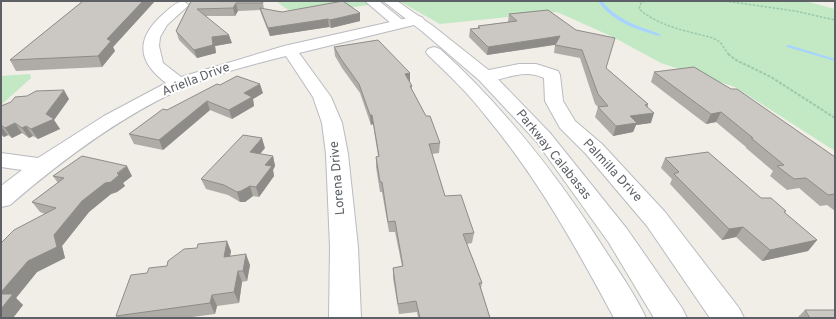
<svg xmlns="http://www.w3.org/2000/svg" width="836" height="319" font-family="Overpass,sans-serif">
<style>
.green{fill:#c2e8c4}
.lines{fill:none;stroke-linecap:round;stroke-linejoin:round}
.stream{fill:#a6d3ff;fill-rule:evenodd}
.street-casing{stroke:#b8bbc0;stroke-width:2}
.secondary-casing{stroke:#b9bcc2;stroke-width:2}
.path-far1{stroke:#9ac9ab;stroke-width:1.5;stroke-dasharray:2.5 1.5;stroke-linecap:butt}
.path{stroke:#9ac9ab;stroke-width:2;stroke-dasharray:3 1.5;stroke-linecap:butt}
.street{fill:#fff;fill-rule:evenodd}
.secondary{fill:#fff;fill-rule:evenodd}
.wall{fill:#afaca8}
.shaded-wall{fill:#8e8c88}
.building{fill:#cbc8c3;stroke:#8e8c88}
.labels{text-anchor:middle;dominant-baseline:central;stroke-width:4;stroke-linejoin:round;paint-order:stroke}
.street-label{font-size:13px;fill:#5d6166;stroke:#fff}
</style>
<rect width="100%" height="100%" fill="#f0eee6"/>
<!-- green -->
<g class="green">
<path d="M276,1H398L295,15Z"/>
<path d="M399,1H805L835,9V151L735,87L661,63L613,37L557,12L440,24Z"/>
<path d="M30,74L31,78L1,105V76Z"/>
</g>
<g class="lines">
<!-- stream -->
<g class="stream">
<path d="M598,1H602C613,15 627,22 643,28C649,30 656,32 661,35L659,36C635,29 613,22 598,1Z"/>
<path d="M787,45H789L835,59V61L787,47Z"/>
</g>
<defs>
<g id="street">
<path d="M183,1L189,5L167,25L160,37L159,46L163,63L181,77L284,46L417,16L422,17L424,20L422,23L299,53L331,97L342,123L348,154L358,247L361,318H329L330,247L326,154L322,123L313,97L286,56C251,65 214,74 181,89C118,118 62,160 10,205L1,207V186L22,170L1,167V153L38,158L104,116L166,83C139,63 135,41 160,17C167,11 174,3 183,1Z"/>
<path d="M519,64H536L558,71L560,75L563,101L575,121L602,144L665,212L739,308L744,318H710L647,226L586,154L560,128L545,101L544,78C520,66 499,85 479,80L476,76L479,72Z"/>
</g>
<g id="secondary">
<path d="M365,1H379L405,22L403,25H393Z"/>
<path d="M383,1H397L433,26L491,72L550,133L627,229L682,308L687,318H654L609,243L536,141L479,80L423,32Z"/>
<path d="M434,47L440,49C505,108 558,176 605,250C619,272 635,294 646,318H614C576,247 537,177 485,115C468,93 448,74 428,55L426,52L428,49Z"/>
</g>
</defs>
<!-- street casing -->
<use href="#street" class="street-casing"/>
<!-- secondary casing -->
<use href="#secondary" class="secondary-casing"/>
<!-- path-far1 -->
<g class="path-far1">
<path d="M645,1L641,3L639,9C660,27 687,31 713,38L720,42L729,55"/>
<path d="M725,1L795,11L835,20"/>
</g>
<!-- path -->
<path class="path" d="M728,54L736,60L771,77L835,118"/>
<!-- street -->
<use href="#street" class="street"/>
<!-- secondary -->
<use href="#secondary" class="secondary"/>
</g>
<!-- wall -->
<g class="wall">
<path d="M83,1H155L113,47L115,51L102,67L16,71L10,60Z"/>
<path d="M190,3H263L264,9L282,12L360,21L331,28L329,27L270,36L262,16L260,10L238,11L235,16H206L232,43L215,46L216,53L197,58L179,40L176,31Z"/>
<path d="M548,10L606,68L648,104V107L651,123L636,125L633,132L613,136L595,117L598,107L595,104L580,58L554,53L555,45L487,55L469,37L470,29L478,28V26L508,22L509,14Z"/>
<path d="M334,47L410,73V82L412,86V90L440,143L439,153L432,154L445,196L474,233L472,243L467,244L482,283L481,288L490,318H418L417,312L399,314L393,278V268L402,266L395,232H389L382,192H380L376,167V157L378,156L373,124L371,125L360,93L342,68L335,56Z"/>
<path d="M654,72L835,157V211L827,205L820,206L799,188L787,190L770,176L773,171L746,148V147L716,122L706,124L651,82Z"/>
<path d="M220,85L263,93L253,99L254,106L232,119L210,110L163,150L134,144L129,134Z"/>
<path d="M69,99L54,120L60,129L38,139L33,136L29,138L22,133L12,138L8,135L4,137L1,135V106Z"/>
<path d="M265,148L260,154L273,156L275,166L273,170L274,176L259,197L253,196L245,202H240L228,195L206,189L201,179Z"/>
<path d="M665,158L761,198L785,213L817,240L808,251L762,261L736,237L722,240L670,184L672,179L661,168Z"/>
<path d="M53,176H132L123,183L125,186L117,192L111,194L89,212L62,246L65,258L37,272L16,298L23,305L13,318L2,242L45,214L40,212L32,202L58,183Z"/>
<path d="M231,251L230,256L250,265L247,281L242,282L239,303L217,306L215,314L185,318H117L116,316L147,273L167,266Z"/>
<path d="M805,310L835,318H797Z"/>
</g>
<!-- shaded-wall -->
<g class="shaded-wall">
<path d="M143,1H155L113,47L115,51L102,67L98,56L107,39Z"/>
<path d="M236,3L238,11L235,16L233,8Z"/>
<path d="M360,13V21L331,28L330,20Z"/>
<path d="M328,19L329,27L270,36L268,28Z"/>
<path d="M229,35L232,43L215,46L216,53L197,58L194,50L212,37Z"/>
<path d="M560,36L559,44L487,55L488,47Z"/>
<path d="M410,73V82L405,74Z"/>
<path d="M260,84L263,93L253,99L254,106L232,119L229,110L244,93Z"/>
<path d="M64,90L69,99L54,120L60,129L38,139L31,129L46,114Z"/>
<path d="M207,101L210,110L163,150L159,140Z"/>
<path d="M721,112L716,122L706,124L711,114Z"/>
<path d="M654,113L651,123L636,125L633,132L613,136L616,126L630,116Z"/>
<path d="M370,115H372L373,124L371,125Z"/>
<path d="M15,123L22,133L12,138L5,128Z"/>
<path d="M1,126L8,135L4,137L1,133Z"/>
<path d="M26,126L33,136L29,138L22,128Z"/>
<path d="M262,138L265,148L253,162L250,152Z"/>
<path d="M273,156L275,166L273,170L274,176L259,197L256,187L265,165Z"/>
<path d="M127,166L132,176L123,183L125,186L117,192L111,194L89,212L62,246L65,258L37,272L16,298L23,305L13,318H1V292L28,261L54,235L82,201Z"/>
<path d="M250,186L253,196L245,202H240L237,192Z"/>
<path d="M743,227L736,237L722,240L729,229Z"/>
<path d="M817,240L808,251L762,261L770,250Z"/>
<path d="M227,241L231,251L228,268L224,257Z"/>
<path d="M246,254L250,265L247,281L243,271Z"/>
<path d="M238,271L242,282L239,303L234,292Z"/>
<path d="M212,295L217,306L215,314L210,303Z"/>
</g>
<!-- building -->
<g class="building">
<path d="M83,1H143L107,39L111,41L98,56L10,60Z"/>
<path d="M192,1H262L263,3H236L233,8L197,9L229,35L212,37L213,45L194,50L176,31L190,3Z"/>
<path d="M343,1L360,13L330,20L328,19L268,28L260,8L282,12Z"/>
<path d="M548,10L576,30L615,38L606,68L648,104L645,105L654,113L630,116L637,123L616,126L598,107L608,106L598,94L582,50L555,45L560,36L488,47L470,29L480,28L478,26L517,21L509,14Z"/>
<path d="M378,40L410,73L405,74L412,86H410L426,116H430L440,143L429,144L445,196L461,195L474,233L463,234L482,283H479L490,318H420L416,301L398,304L393,268L403,266L395,221L388,222L382,182H380L376,157L379,156L372,115H370L359,84L341,59L334,47Z"/>
<path d="M694,67L731,89H737L835,157V194L828,195L806,178L794,179L777,166L784,165L751,138H753L721,112L711,114L654,72Z"/>
<path d="M237,76L260,84L244,93L252,97L229,110L207,101L159,140L129,134L163,109L167,110L217,84L220,85Z"/>
<path d="M64,90L46,114L54,119L31,129L26,126L22,128L15,123L5,128L1,125V106L11,102L15,97L27,96L36,91Z"/>
<path d="M243,135L262,138L250,152L273,156L265,165L272,166L256,187L250,186L241,191L237,192L224,185L201,179Z"/>
<path d="M708,152L761,198H771L786,211L784,212L817,240L770,250L743,227L729,229L674,174L679,172L665,158Z"/>
<path d="M82,156L127,166L117,173L119,175L111,182L105,183L82,201L54,235L57,247L28,261L1,292V242H2L14,230L56,208L32,202L64,178L53,176Z"/>
<path d="M227,241L224,257L246,254L243,271H238L234,292L212,295L210,303L116,316L131,275L147,273L149,268L167,266L168,261L184,249L197,248L198,244Z"/>
<path d="M1,294H13L1,309Z"/>
<path d="M805,310H835V318H810Z"/>
</g>
<g class="labels">
<!-- street labels -->
<g class="street-label">
<text transform="translate(196 80) rotate(-21)">Ariella Drive</text>
<text transform="translate(553 155) rotate(51)">Parkway Calabasas</text>
<text transform="translate(612 171) rotate(47)">Palmilla Drive</text>
<text transform="translate(338 178) rotate(-95)">Lorena Drive</text>
</g>
</g>
<!-- border -->
<rect width="836" height="319" fill="none" stroke="#5d6166" stroke-width="4"/>
</svg>
